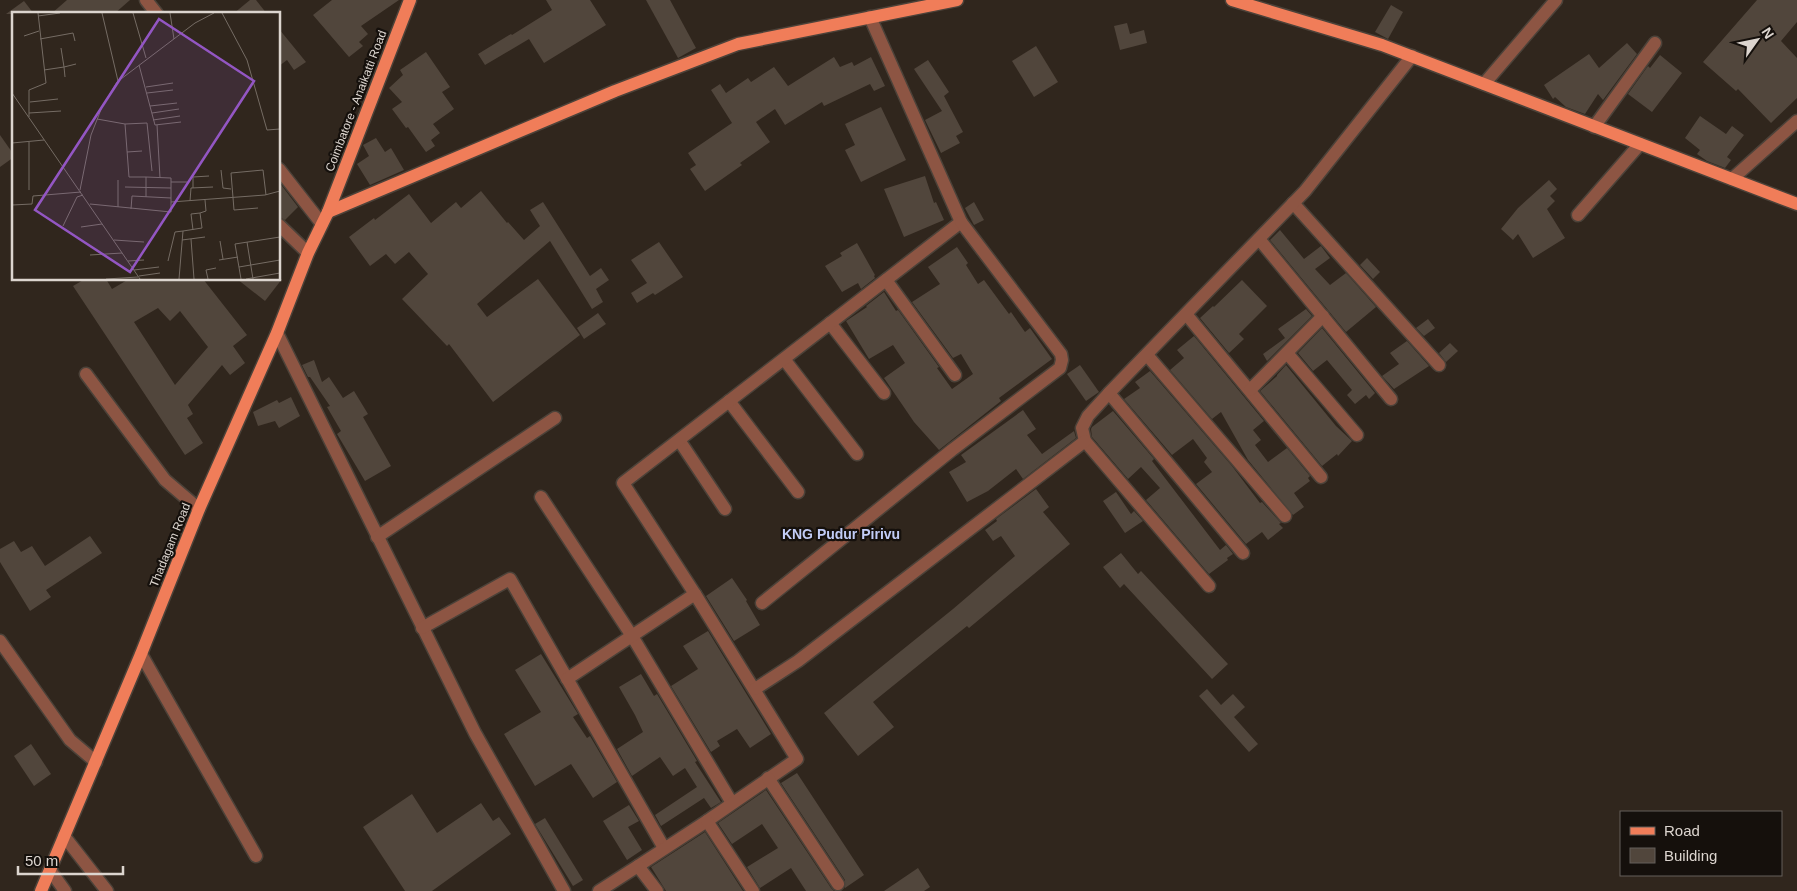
<svg xmlns="http://www.w3.org/2000/svg" width="1797" height="891" font-family="Arial,sans-serif">
<style>
.building{fill:#51463c;fill-rule:evenodd}
.lines{fill:none;stroke-linecap:round;stroke-linejoin:round}
.minor-casing{stroke:#4c4239;stroke-width:15}
.major-casing{stroke:#4c4239;stroke-width:15}
.minor{stroke:#8d5543;stroke-width:12}
.major{stroke:#f07d59;stroke-width:12}
.labels{text-anchor:middle;dominant-baseline:central;stroke-width:4.5;stroke-linejoin:round;paint-order:stroke}
.street-label{font-size:12px;fill:#dcd5cf;stroke:#15100c}
.neighbourhood-label{font-size:14px;font-weight:bold;fill:#c2ccf6;stroke:#15100c}
.inset-road{fill:none;stroke:#756c64;stroke-width:1}
.view{fill:#9356c3;fill-opacity:0.15;stroke:#9356c3;stroke-width:2.5}
.inset-edge{fill:none;stroke:#dcd5cf;stroke-width:2.5}
</style>
<rect width="100%" height="100%" fill="#30261d"/>
<!-- building -->
<g class="building">
<path d="M67,0H130L114,14H51Z"/>
<path d="M250,0H256L267,14H233Z"/>
<path d="M332,0H399L361,26L368,34L359,42L363,46L349,57L313,15Z"/>
<path d="M546,0H590L606,25L544,63L529,39L485,65L478,54L511,34L512,35L552,10Z"/>
<path d="M646,0H670L696,48L678,58Z"/>
<path d="M1757,0H1797V22L1781,41L1797,58V98L1771,123L1738,89L1736,91L1703,62Z"/>
<path d="M24,1L34,14H6Z"/>
<path d="M1391,5L1403,12L1388,39L1375,32Z"/>
<path d="M1127,23L1130,34L1144,30L1147,43L1120,50L1114,26Z"/>
<path d="M279,29L306,62L294,70L287,60L279,66Z"/>
<path d="M1627,43L1637,54L1603,100L1598,94L1585,114L1566,107L1555,97L1553,99L1544,85L1589,54L1599,68Z"/>
<path d="M1036,46L1058,82L1034,97L1012,61Z"/>
<path d="M426,52L450,87L442,92L454,109L433,124L440,133L431,140L435,146L426,152L408,127L406,128L392,109L402,102L389,88L403,75L400,70Z"/>
<path d="M1660,55L1682,73L1652,112L1628,94L1648,66L1650,68Z"/>
<path d="M834,57L840,67L852,62L854,66L871,57L885,86L874,91L870,84L824,106L822,102L785,125L775,109L756,122L770,142L740,163L742,165L705,191L690,169L696,165L688,153L732,123L711,90L720,84L726,93L748,78L751,82L774,67L788,86Z"/>
<path d="M928,60L949,92L944,96L963,132L956,136L960,143L941,153L925,120L942,111L914,69Z"/>
<path d="M881,107L906,160L861,182L845,150L855,145L845,124Z"/>
<path d="M1700,116L1726,134L1732,126L1744,135L1727,157L1731,160L1725,168L1707,161L1697,154L1700,150L1685,138Z"/>
<path d="M0,135L14,155V157L0,167Z"/>
<path d="M376,138L385,152L391,148L404,170L370,185L357,164L369,156L363,145Z"/>
<path d="M925,176L934,203L936,202L944,220L904,237L884,189Z"/>
<path d="M1549,180L1557,189L1550,196L1555,201L1547,209L1565,238L1533,258L1518,234L1513,240L1501,229L1518,208Z"/>
<path d="M279,182L298,207L285,220L279,217Z"/>
<path d="M481,191L507,223L508,222L524,240L540,226L530,210L543,202L590,276L601,268L609,280L596,289L603,302L592,309L550,241L477,304L487,317L538,279L580,335L493,402L449,344L447,346L402,299L428,274L409,252L395,264L386,254L370,266L349,237L374,218L375,220L409,194L431,223L456,202L461,208Z"/>
<path d="M974,202L984,220L974,225L965,208Z"/>
<path d="M1280,230L1304,259L1321,246L1330,258L1315,269L1330,285L1346,273L1376,307L1346,332L1270,240Z"/>
<path d="M659,242L683,277L655,295L653,293L637,303L631,293L647,283L631,260Z"/>
<path d="M857,243L875,275L874,276L875,278L861,289L858,283L842,292L825,266L842,256L840,253Z"/>
<path d="M957,247L968,263L966,265L978,284L984,280L1009,314L1011,312L1025,332L1030,328L1052,359L999,398L1001,401L939,450L914,422L884,378L905,363L893,345L869,359L846,321L867,307L866,306L884,292L896,311L898,310L939,367L937,368L952,389L973,374L961,354L953,358L912,302L940,284L928,267Z"/>
<path d="M1367,258L1380,272L1373,279L1360,265Z"/>
<path d="M85,279H106L112,289L129,279H203L247,335L233,346L245,363L230,375L222,365L188,405L193,414L187,418L203,443L185,455L73,286ZM158,308L170,321L180,311L208,347L175,385L134,322Z"/>
<path d="M237,279H282L265,301Z"/>
<path d="M1242,280L1267,306L1239,334L1244,339L1229,353L1200,318L1213,306L1214,307Z"/>
<path d="M1306,309L1312,316L1267,361L1263,354L1285,338L1278,329Z"/>
<path d="M598,313L606,324L584,339L577,328Z"/>
<path d="M1428,319L1435,328L1424,336L1416,328Z"/>
<path d="M1322,328L1375,393L1369,399L1366,395L1355,404L1347,395L1352,390L1327,360L1313,371L1298,353Z"/>
<path d="M1194,336L1264,421L1253,430L1261,440L1255,445L1268,462L1287,448L1310,476L1308,478L1310,481L1294,493L1304,507L1293,515L1248,460L1221,412L1212,419L1170,370L1184,358L1177,350Z"/>
<path d="M1407,341L1429,366L1394,389L1382,376L1399,364L1390,353Z"/>
<path d="M1450,343L1458,351L1446,362L1439,353Z"/>
<path d="M314,360L322,382L329,377L343,398L354,391L368,414L363,417L391,466L365,481L337,434L341,431L327,407L330,406L310,377H308L302,365Z"/>
<path d="M1080,365L1099,392L1086,401L1067,374Z"/>
<path d="M1286,365L1336,426L1352,441L1338,456L1337,454L1322,466L1260,391L1277,376V375Z"/>
<path d="M1150,371L1232,466L1260,503L1262,502L1281,523L1279,524L1283,528L1268,540L1262,532L1246,544L1196,484L1212,472L1204,462L1207,458L1193,439L1172,455L1124,399L1140,388L1135,382Z"/>
<path d="M291,397L300,416L279,428L275,421L258,426L253,412L277,400L279,403Z"/>
<path d="M1023,410L1036,429L1027,435L1042,454L1074,431L1076,438L1023,479L1016,469L988,491L967,502L949,472L966,462L961,455Z"/>
<path d="M1113,411L1154,459L1152,461L1220,550L1226,545L1233,554L1227,558L1228,560L1209,574L1146,500L1160,488L1141,467L1128,479L1092,437L1091,429L1092,427Z"/>
<path d="M1036,489L1049,507L1043,512L1070,544L969,628L967,626L873,702L894,727L858,756L824,713L953,609L1015,556L1001,536L993,541L985,530L997,521L996,519Z"/>
<path d="M1116,492L1131,514L1134,511L1143,521L1125,533L1103,501Z"/>
<path d="M90,536L102,553L46,590L51,597L30,611L0,562V549L14,541L21,552L32,546L45,566Z"/>
<path d="M1121,553L1138,574L1141,571L1228,664L1212,679L1124,584L1120,588L1103,567Z"/>
<path d="M732,578L747,600L746,601L760,625L734,641L706,596Z"/>
<path d="M708,631L771,734L750,748L737,729L717,741L720,746L711,752L671,686L698,669L683,646Z"/>
<path d="M541,654L578,714L573,717L587,738L590,736L617,782L593,798L571,764L535,786L504,734L541,712L515,670Z"/>
<path d="M641,674L654,696L657,694L697,761L695,762L721,802L711,808L704,798L661,826L655,815L697,787L685,768L673,776L660,757L632,776L617,749L643,732L635,715L619,687Z"/>
<path d="M1207,689L1221,705L1233,694L1245,707L1234,717L1258,744L1249,752L1199,696Z"/>
<path d="M31,744L51,774L34,786L14,756Z"/>
<path d="M797,773L864,875L845,888V880L781,783Z"/>
<path d="M766,790L831,888L834,891H806L791,868L760,888L747,867L778,848L762,824L732,844L718,823Z"/>
<path d="M412,794L437,833L481,803L493,821L499,817L511,834L432,891H405L363,827Z"/>
<path d="M629,805L639,821L628,827L642,850L627,860L603,821Z"/>
<path d="M545,818L583,880L573,886L535,824Z"/>
<path d="M705,832L743,891H666L651,867Z"/>
<path d="M918,868L930,887L924,891H884Z"/>
</g>
<g class="lines">
<defs>
<g id="minor">
<path d="M146,0L157,14"/>
<path d="M1484,84L1556,0"/>
<path d="M1594,127L1655,43"/>
<path d="M279,169L322,224"/>
<path d="M1732,179L1797,121"/>
<path d="M1293,203L1439,365"/>
<path d="M1578,215L1640,144"/>
<path d="M279,225L308,253"/>
<path d="M1259,239L1391,399"/>
<path d="M886,280L955,375"/>
<path d="M1186,314L1321,477"/>
<path d="M830,323L884,393"/>
<path d="M277,333L475,733L564,891"/>
<path d="M1287,353L1357,435"/>
<path d="M1147,355L1285,516"/>
<path d="M784,359L857,454"/>
<path d="M86,374L165,480L199,509"/>
<path d="M1250,390L1323,316"/>
<path d="M1109,393L1243,553"/>
<path d="M729,401L798,492"/>
<path d="M679,440L725,509"/>
<path d="M541,497L632,636L732,803"/>
<path d="M377,537L555,418"/>
<path d="M1209,586L1085,441L1082,428L1088,416L1109,393L1305,191L1412,56"/>
<path d="M695,594L623,483L961,222L870,17"/>
<path d="M762,603L952,450L1060,368L1062,360L1061,354L961,222"/>
<path d="M422,628L510,579L664,848"/>
<path d="M0,641L70,740L96,762"/>
<path d="M141,654L256,856"/>
<path d="M567,679L695,594L797,759L707,821L638,866"/>
<path d="M755,689L798,661L1085,441"/>
<path d="M768,778L838,884"/>
<path d="M707,821L753,891"/>
<path d="M64,836L107,891"/>
<path d="M50,870L65,891"/>
<path d="M599,891L638,866L657,891"/>
</g>
<g id="major">
<path d="M1232,0L1382,45L1797,204"/>
<path d="M328,212L615,91L738,44L957,0"/>
<path d="M41,891L141,654L199,509L277,333L308,253L328,212L410,0"/>
</g>
</defs>
<!-- minor casing -->
<use href="#minor" class="minor-casing"/>
<!-- major casing -->
<use href="#major" class="major-casing"/>
<!-- minor -->
<use href="#minor" class="minor"/>
<!-- major -->
<use href="#major" class="major"/>
</g>
<g class="labels">
<!-- street labels -->
<g class="street-label">
<text transform="translate(356 101) rotate(-69)">Coimbatore - Anaikatti Road</text>
<text transform="translate(170 545) rotate(-68)">Thadagam Road</text>
</g>
<!-- neighbourhood labels -->
<g class="neighbourhood-label">
<text x="841" y="534">KNG Pudur Pirivu</text>
</g>
</g>
<!-- overview -->
<g transform="translate(12 12)">
<rect width="268" height="268" fill="#30261d"/>
<path class="inset-road" d="M90,1L106,69M121,1L134,46M158,1L162,27M210,1L235,48L255,118L268,117M26,4L48,1M12,24L27,19M28,27L61,21L63,29M127,53L143,113L169,110M32,58L52,55L49,36M53,65L52,55L64,52M134,75L161,71M0,81L128,267M135,81L161,78M18,90L46,87M138,94L165,91M17,101L49,99M140,101L167,97M17,105V78L34,71L26,1M85,107L113,112L117,165H134M141,108L168,104M113,112L135,111L140,159M145,113L148,166M17,130V178M0,131L32,128M115,140L130,139M209,158L211,176L219,177M106,168V195M159,170H175M113,175L159,176M181,176V165L197,164M68,178L79,123L90,95L105,70L183,11L202,1M134,185V165L159,166V190M178,189L179,176L201,175M78,192L159,200V190L253,183L268,179M0,193L20,192L21,184L69,180M246,196L222,198L219,161L251,158L254,183M119,197L120,184L159,186M188,201L194,199L193,188M51,214L65,185L71,183M69,215L90,212M179,227L182,267M102,228L132,230M170,228L193,225M208,229L211,247M235,230L241,267M78,243L110,241M207,248L226,245M116,249L132,248M156,249L163,220L171,219M227,255L268,248M122,258L147,255M127,264L148,261M94,267L126,265M167,267L171,219L190,216L188,201L179,202L181,218M196,267L194,258L204,256M229,267L223,232L268,225M234,267L268,261"/>
<path class="view" d="M147,7L242,69L118,260L23,198Z"/>
<rect width="268" height="268" class="inset-edge"/>
</g>
<!-- legend -->
<rect x="1620" y="811" width="162" height="65" fill="#15100c" stroke="#655f5a"/>
<rect x="1630" y="827" width="25" height="8" fill="#f07d59" stroke="#655f5a"/>
<text x="1664" y="836" font-size="15" fill="#dcd5cf">Road</text>
<rect x="1630" y="848" width="25" height="15" fill="#51463c" stroke="#655f5a"/>
<text x="1664" y="861" font-size="15" fill="#dcd5cf">Building</text>
<!-- north arrow -->
<g transform="translate(1757 40) rotate(57)" stroke="#15100c" stroke-width="4" paint-order="stroke">
<path d="M0-4L9 19L0 12L-9 19Z" fill="#dcd5cf"/>
<text y="-8" font-size="14" font-weight="bold" text-anchor="middle" fill="#dcd5cf">N</text>
</g>
<!-- scale -->
<path d="M18 866v8h105v-8" fill="none" stroke="#dcd5cf" stroke-width="2.5"/>
<text x="25" y="866" font-size="15" fill="#dcd5cf" stroke="#15100c" stroke-width="4" paint-order="stroke">50 m</text>
</svg>
